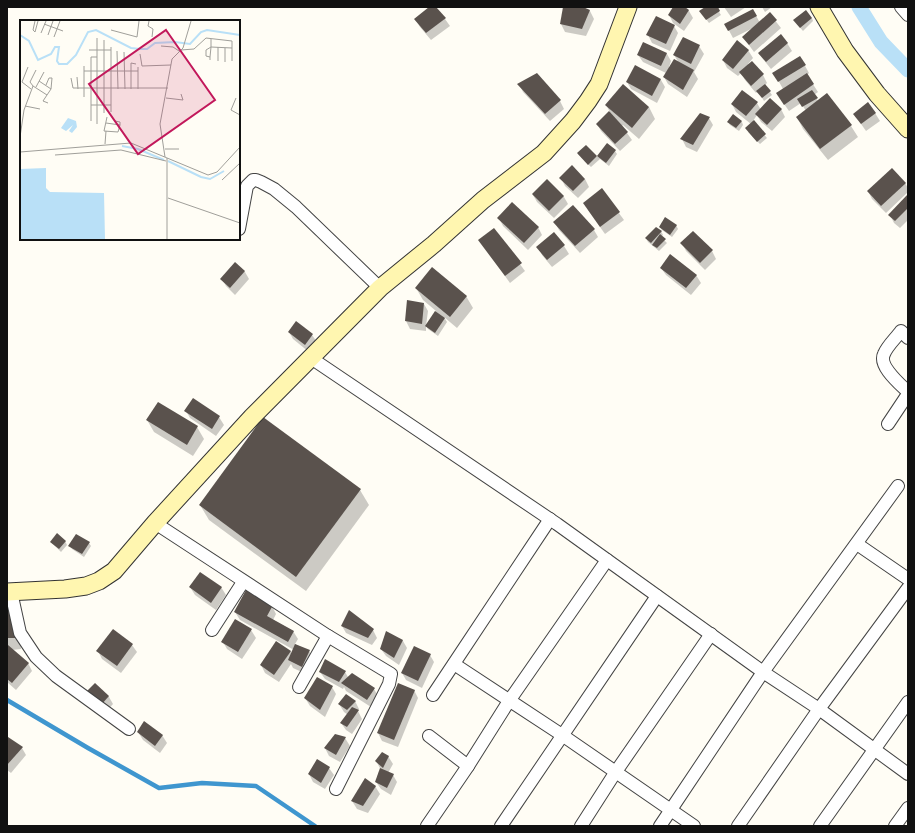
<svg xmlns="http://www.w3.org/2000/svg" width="915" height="833" font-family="'Playfair Display',serif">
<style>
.shadow{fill:#0003}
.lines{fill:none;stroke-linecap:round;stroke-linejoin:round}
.stream{stroke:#3f96cf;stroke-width:4.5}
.canal{stroke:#b9e0f7;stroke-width:15}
.building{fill:#5a524d}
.street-casing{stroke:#444;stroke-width:14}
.secondary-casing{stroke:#333;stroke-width:19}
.street{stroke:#fff;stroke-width:12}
.secondary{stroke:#fff6b0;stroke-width:17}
.inset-river{fill:none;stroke:#b9e0f7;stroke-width:2}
.inset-road{fill:none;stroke:#a09f9a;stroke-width:1}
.view{fill:#c2185b;fill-opacity:0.15;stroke:#c2185b;stroke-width:2}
.inset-edge{fill:none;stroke:#111;stroke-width:2}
</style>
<rect width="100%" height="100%" fill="#fffdf5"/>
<!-- shadow -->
<g class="shadow">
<path d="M430,7H435L445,19L450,26L431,40L420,27L415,19Z"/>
<path d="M564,7H580L590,11L594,19L586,36L565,32L561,24Z"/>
<path d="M674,7H683L689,11L693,18L684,31L673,23L669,15Z"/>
<path d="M707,7H716L721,15L709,23L703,15Z"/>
<path d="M724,7H746L731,17Z"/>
<path d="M762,7H772L765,12Z"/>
<path d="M753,10L760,23L770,14L781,28L754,52L743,37L753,28L733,38L726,25Z"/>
<path d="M812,18L813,21L803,31L797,24Z"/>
<path d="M674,26L678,33L670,51L652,43L648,35Z"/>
<path d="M644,43L667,54L671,61L669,67L670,68L679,63L674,55L699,46L704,54L694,72L698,79L687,97L668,84L664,77L666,73L643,62L638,55Z"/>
<path d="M787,43L792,51L771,69L759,54Z"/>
<path d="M748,50L753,58L748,64L749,65L752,62L763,75L767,83L765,85L772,95L764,101L758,91L756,93L745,80L741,73L738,76L727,68L723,60Z"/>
<path d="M800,57L809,73L807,75L818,92L814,95L818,101L827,94L851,126L858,137L828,160L803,129L797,117L806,111L801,103L789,111L782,101L783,89L778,80Z"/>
<path d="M537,74L560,101L564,109L550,121L523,92L519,84Z"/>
<path d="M661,80L665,87L657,103L631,89L627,82Z"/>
<path d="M757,103L761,110L781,109L785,117L772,131L761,122L757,115L753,121L767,138L760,144L748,132L751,124L736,112L732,104Z"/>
<path d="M606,105L649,107L655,119L639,139L623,125L622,126L632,140L620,151L601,131L597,124L610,112Z"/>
<path d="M875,113L880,121L866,131L854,114Z"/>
<path d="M733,115L742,122L743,125L739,131L730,125L728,122Z"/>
<path d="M709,118L713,125L697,152L686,147L682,139Z"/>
<path d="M607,144L615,151L617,154L609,166L600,159L591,167L578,154L586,146L597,157Z"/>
<path d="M561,178L585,179L589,187L578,198L565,186Z"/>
<path d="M547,180L564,197L568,204L554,218L537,202L533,195Z"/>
<path d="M905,183L908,188V192L886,213L872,199L868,191Z"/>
<path d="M602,190L624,220L605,234L588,210Z"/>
<path d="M908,196V220L900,228L894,223L890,215Z"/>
<path d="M499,218L538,227L542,235L528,250L503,226Z"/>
<path d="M555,223L594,230L598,237L580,253L559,230Z"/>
<path d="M676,225L678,229L672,237L662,230L660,227Z"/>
<path d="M494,229L525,271L510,283L479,240Z"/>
<path d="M661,231L663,235L661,237L667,243L659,251L648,242L646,238Z"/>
<path d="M554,234L564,246L569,254L552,267L542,255L538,247Z"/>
<path d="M682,243L712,251L716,259L705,270L686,251Z"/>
<path d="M235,264L245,272L249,279L235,295L226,286L222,279Z"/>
<path d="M661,268L696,275L701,283L691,295L666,275Z"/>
<path d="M416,288L466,296L473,308L457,328L444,317L447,322L438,336L428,329L426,326V331L410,329L406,321L424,304L428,311L426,326L436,311L423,300Z"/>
<path d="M289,332L312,335L317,342L309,352L293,339Z"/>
<path d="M193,399L219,417L224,425L216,436L190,418L186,411Z"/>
<path d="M147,420L197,427L204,439L193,456L154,432Z"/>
<path d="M360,490L369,505L306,591L209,520L200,505Z"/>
<path d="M65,541L67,545L61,552L51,542Z"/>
<path d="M89,543L91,546L84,557L72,549L70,546Z"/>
<path d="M190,587H221L226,595L216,610L195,595Z"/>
<path d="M7,606L19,618L21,649L12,650L28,663L32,671L16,690L7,682Z"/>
<path d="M272,606L276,614L273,620L293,631L298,639L295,644L309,651L314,659L306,674L293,668L291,664L279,682L265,673L261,665L290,651L292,654L294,650L240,620L235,612Z"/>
<path d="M342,626L373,630L377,638L372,645L346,633Z"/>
<path d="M113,630L132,645L137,652L121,673L102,659L98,651Z"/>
<path d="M251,630L256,638L242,659L227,649L223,642Z"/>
<path d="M387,632L403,641L407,648L399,665L386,656L381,649Z"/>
<path d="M430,655L434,662L422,688L406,680L402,673Z"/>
<path d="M320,672H345L348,677L374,689L378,696L371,707L346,691L344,687L343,689L325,679Z"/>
<path d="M95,684L109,697L113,704L106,712Z"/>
<path d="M332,687L336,694L325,717L310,706L305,698Z"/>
<path d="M414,690L418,698L398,747L382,741L378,733Z"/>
<path d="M355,701L359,709L358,711L362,719L352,734L346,730L341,723L348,715L344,712L339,704Z"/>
<path d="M138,732L162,735L167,743L160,753L143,740Z"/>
<path d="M345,738L350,746L340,762L329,756L325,748Z"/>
<path d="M7,741L22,748L26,755L11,773L7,770Z"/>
<path d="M388,756L393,764L388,773L393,775L397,782L391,795L381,789L376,782L381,770L376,761Z"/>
<path d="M329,768L334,775L325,789L313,782L309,774Z"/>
<path d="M375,786L380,794L368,813L357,809L352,801Z"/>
</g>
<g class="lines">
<!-- stream -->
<path class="stream" d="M7,700L88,748L159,788L202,783L256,786L315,826"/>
<!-- canal -->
<path class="canal" d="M859,7L881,42L908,70"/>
</g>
<!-- building -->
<g class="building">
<path d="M429,7H436L446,18L426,33L414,19Z"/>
<path d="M563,7H583L590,10L582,29L560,24Z"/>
<path d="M673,7H685L689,10L680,24L668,15Z"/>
<path d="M705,7H718L720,11L706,20L699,11Z"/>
<path d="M753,9L757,16L728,31L724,24Z"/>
<path d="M806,10L812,18L800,28L793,20Z"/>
<path d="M770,12L777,20L749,45L742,37Z"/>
<path d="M656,16L675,25L666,44L646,35Z"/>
<path d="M781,34L788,43L766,62L758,53Z"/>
<path d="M683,37L700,45L691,64L673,55Z"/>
<path d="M737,40L749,50L733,69L722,60Z"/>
<path d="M643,42L667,53L661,66L637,55Z"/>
<path d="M800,56L806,65L778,82L772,73Z"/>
<path d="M674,59L694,70L683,90L663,77Z"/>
<path d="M752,61L764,74L751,86L739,72Z"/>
<path d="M635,65L661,79L652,96L626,82Z"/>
<path d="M537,73L561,100L545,114L517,84Z"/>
<path d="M807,73L814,84L784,105L776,93Z"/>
<path d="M623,84L649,107L632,128L605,105Z"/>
<path d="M765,84L771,91L762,98L756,91Z"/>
<path d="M742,90L758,102L746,116L731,104Z"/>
<path d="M812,90L818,98L802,107L797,99Z"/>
<path d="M827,93L852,125L820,149L796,117Z"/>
<path d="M770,98L782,109L767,125L755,114Z"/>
<path d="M868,102L876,113L861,124L853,114Z"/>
<path d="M609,111L628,132L615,144L596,124Z"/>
<path d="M700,113L710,117L693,145L680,139Z"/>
<path d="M733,114L742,121L736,128L727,122Z"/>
<path d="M754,120L766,134L757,142L745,128Z"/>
<path d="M607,143L616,150L606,163L597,156Z"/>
<path d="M586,145L597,156L588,165L577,153Z"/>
<path d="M572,165L585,179L573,191L559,178Z"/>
<path d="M892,168L906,183L881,206L867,191Z"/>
<path d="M547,179L564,196L549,211L532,194Z"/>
<path d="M602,188L620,212L600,227L583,203Z"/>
<path d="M908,194V208L895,221L888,215Z"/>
<path d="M512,202L539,227L524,243L497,218Z"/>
<path d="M573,205L595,229L575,246L553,222Z"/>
<path d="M665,217L677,225L670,235L659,227Z"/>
<path d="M656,227L662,231L651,243L645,238Z"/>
<path d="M494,228L522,263L505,276L478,240Z"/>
<path d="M693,231L713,250L700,263L680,243Z"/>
<path d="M554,232L565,245L547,260L536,247Z"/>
<path d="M660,234L666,239L657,248L652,245Z"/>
<path d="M670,254L697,275L686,288L660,268Z"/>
<path d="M235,262L245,271L230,288L220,279Z"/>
<path d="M432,267L467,296L450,317L415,288Z"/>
<path d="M407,300L424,303L422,324L405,321Z"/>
<path d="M435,311L445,318L435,333L425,326Z"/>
<path d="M296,321L313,334L305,345L288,332Z"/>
<path d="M193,398L220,416L212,429L184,411Z"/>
<path d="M158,402L198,426L187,445L146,420Z"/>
<path d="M263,417L361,489L296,577L199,505Z"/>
<path d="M57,533L66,541L59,549L50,542Z"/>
<path d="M76,534L90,542L82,554L68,546Z"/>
<path d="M200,572L222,587L211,603L189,587Z"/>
<path d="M246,590L273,605L267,616L294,631L288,642L234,612Z"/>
<path d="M7,605H13L15,638H7Z"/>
<path d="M349,610L374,629L368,638L341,626Z"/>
<path d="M235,619L252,629L238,652L221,642Z"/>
<path d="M113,629L133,644L117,666L96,651Z"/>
<path d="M386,631L403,640L394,658L380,649Z"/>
<path d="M276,641L291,651L274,675L260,665Z"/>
<path d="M295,644L310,650L302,667L288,660Z"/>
<path d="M8,645L29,663L12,683L7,679V647Z"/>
<path d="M414,646L431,654L418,681L401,673Z"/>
<path d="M325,659L346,671L339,682L319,672Z"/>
<path d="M352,673L375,688L367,700L341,683Z"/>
<path d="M317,677L333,686L320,710L304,698Z"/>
<path d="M95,683L109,696L101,705L86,692Z"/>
<path d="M398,683L415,690L394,740L377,733Z"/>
<path d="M346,694L356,701L347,710L338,704Z"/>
<path d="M352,707L359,710L347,727L340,723Z"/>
<path d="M144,721L163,735L155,746L137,732Z"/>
<path d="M335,734L346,737L336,755L324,748Z"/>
<path d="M8,737L23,747L7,765V739Z"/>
<path d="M382,752L389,756L383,768L375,761Z"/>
<path d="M317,759L330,767L321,783L308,774Z"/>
<path d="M380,768L394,774L387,788L375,782Z"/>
<path d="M365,778L376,786L363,806L351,801Z"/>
</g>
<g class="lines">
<defs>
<g id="street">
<path d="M901,7L908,15"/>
<path d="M239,229L247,186L253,180H256L261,182L274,189L296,207L380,288"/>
<path d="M908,338L901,331C896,338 887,346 884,354C878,366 900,384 908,392"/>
<path d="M311,358L557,524L763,672L819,709L908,774"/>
<path d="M888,424L908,394"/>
<path d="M155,523L328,636L391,674L389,684L336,789"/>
<path d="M857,544L908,579"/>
<path d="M11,592L20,633L36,657L56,676L129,729"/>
<path d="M212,630L243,582"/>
<path d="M454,664L562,735L694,826"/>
<path d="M299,687L328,636"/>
<path d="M433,695L550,519"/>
<path d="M429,736L468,766L509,701L607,560"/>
<path d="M427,826L468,766"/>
<path d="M501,826L657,596"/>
<path d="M581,826L615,773L711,634"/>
<path d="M660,826L763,672L898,486"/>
<path d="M738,826L819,709L908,588"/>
<path d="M820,826L908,702"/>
<path d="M895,826L908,808"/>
</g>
<g id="secondary">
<path d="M819,7L845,51L877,94L908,129"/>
<path d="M7,592L65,589L86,586L99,581L114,571L155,523L252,417L380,288L434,244L483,200L544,153L573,121L588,101L599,84L628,7"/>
</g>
</defs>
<!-- street casing -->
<use href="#street" class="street-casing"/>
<!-- secondary casing -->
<use href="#secondary" class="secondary-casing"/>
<!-- street -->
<use href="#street" class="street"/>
<!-- secondary -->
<use href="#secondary" class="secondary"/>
</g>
<!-- overview -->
<g transform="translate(20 20)">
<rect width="220" height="220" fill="#fffdf5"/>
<path d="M48,98L56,101L57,107L52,113L49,111L53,105L46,111L41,108ZM26,148V168L30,172L84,173L85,219H0V149Z" fill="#b9e0f7"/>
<path class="inset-river" d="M0,15L9,21L18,40L31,34L35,27H39L37,41L39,44H47L56,35L68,12L76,10L111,28L120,29H127L135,23L155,22L170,24L181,12L187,10L220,15M102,126L118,129L144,140M148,141L181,157L190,159L204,151"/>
<path class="inset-road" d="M15,1L13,10L15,12L18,1M129,1L128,6L133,9L132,17M24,4L43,11M91,10L117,17L119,1M21,13L26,1M28,15L33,1M34,17L40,1M191,19V27L212,28M141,26L153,27L159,31M91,27V92M69,30H91M161,30L174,29L186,18L212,21V41M97,31L98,69M104,32L105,69M120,34L122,46L151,45M190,40V37L191,27L186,30V36L190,37M198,41V27M205,42V28M64,46V77M8,47L2,62L11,69M118,47V69M64,51H118M57,57L58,69M51,58L53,68H148M19,61L31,69L27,75M26,65L29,58H32L31,69M13,66L27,75L23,81L28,83M16,67L24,52M111,69V43L116,44M146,78L163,80L161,74M216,78L211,90L220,95M71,85H91M5,86L20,89M84,93V20M87,97L84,111L98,112L100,105M71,101V37H77M86,103L100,105V102L95,101M77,104V18M0,117L4,90L13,66L10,62L16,50M85,124L86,111M145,129H159M0,132L111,123L188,155L197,152L220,127M35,135L101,130L146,141M145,137L140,104L152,39L163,28L171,1M202,160L220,143M148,178L220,203M147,219V138"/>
<path class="view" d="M146,10L195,80L118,134L69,64Z"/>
<rect width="220" height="220" class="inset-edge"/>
</g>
<!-- border -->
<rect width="915" height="833" fill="none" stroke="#111111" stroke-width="16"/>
</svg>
